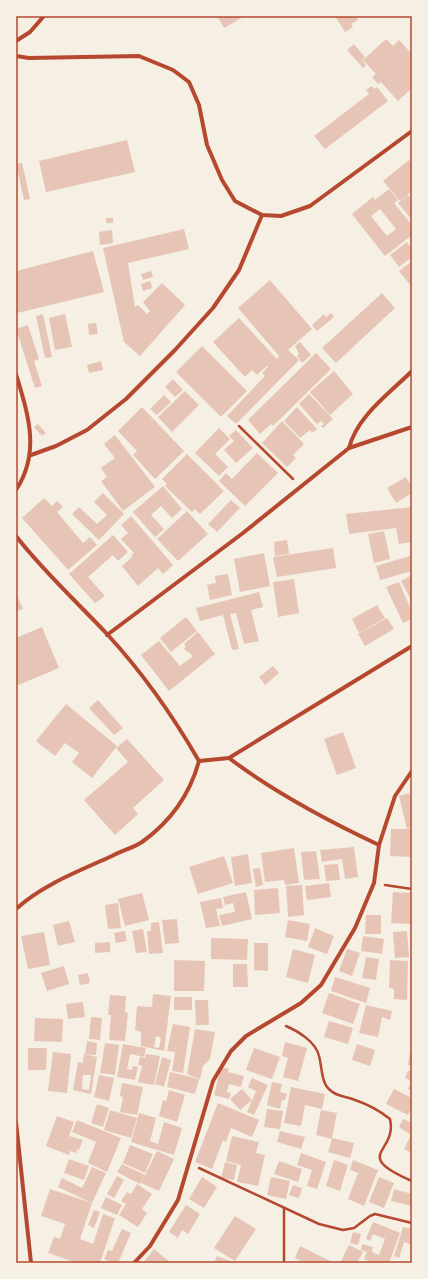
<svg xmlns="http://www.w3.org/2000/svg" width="428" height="1279" font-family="Commissioner,sans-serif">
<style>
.building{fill:#e6c5b7;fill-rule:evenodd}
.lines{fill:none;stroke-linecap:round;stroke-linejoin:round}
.path{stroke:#b5482f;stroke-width:2.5}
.minor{stroke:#b5482f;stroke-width:4}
.neatline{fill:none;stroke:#b5482f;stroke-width:1.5}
</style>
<rect width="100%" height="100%" fill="#f6efe4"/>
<!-- building -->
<g class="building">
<path d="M217,16H245L224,28Z"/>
<path d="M335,16H358L356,17L358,20L351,24L353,27L345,32Z"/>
<path d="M386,39L393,46L399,40L412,54V88L398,101L381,82L378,84L372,77L376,74L363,60Z"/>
<path d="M354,44L365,57L362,60L366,65L363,68L347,50Z"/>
<path d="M372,86L374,89L377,87L388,101L325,149L314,136L369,94L366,90Z"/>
<path d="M127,140L135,172L46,192L39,161Z"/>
<path d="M409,160L412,164V191L400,201L383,181Z"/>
<path d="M22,163L30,199L24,200L16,164Z"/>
<path d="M389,189L398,200L394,203L412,225V235L385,256L352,214L373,197L375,200ZM380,209L396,229L387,236L371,216Z"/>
<path d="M408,195L412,200V220L398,203Z"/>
<rect x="106" y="218" width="7" height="5"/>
<path d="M184,229L189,249L128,263L135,307L138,305L147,314L150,311L143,302L162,283L185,305L140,356L124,342L103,248Z"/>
<path d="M112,230L113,243L100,245L99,232Z"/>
<path d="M407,242L412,249V257L399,267L390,255Z"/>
<path d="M93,251L104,292L17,313L16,271Z"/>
<path d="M412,261V287L399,271Z"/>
<path d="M151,271L153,277L143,280L141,274Z"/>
<path d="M270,280L312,329L288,350L299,360L236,424L227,416L265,376L262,373L268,367L267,366L257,375L252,370L245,377L213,342L239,318L277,359L279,356L238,308Z"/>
<path d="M150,281L152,288L143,291L141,284Z"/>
<path d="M382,293L395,308L336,363L322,348Z"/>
<path d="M331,313L334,317L317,331L312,325L324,314L326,317Z"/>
<path d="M43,314L52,357L45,358L36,316Z"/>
<path d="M65,314L72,347L55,350L49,318Z"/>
<path d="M96,323L98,334L89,335L88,324Z"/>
<path d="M28,325L39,359L34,361L42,386L35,388L16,329Z"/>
<path d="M300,342L311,355L302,363L297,356L299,354L295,346Z"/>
<path d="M202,346L247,391L221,417L176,372Z"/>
<path d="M316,353L331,369L273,426L271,424L260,434L248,420Z"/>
<path d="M101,361L103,370L89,373L87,365Z"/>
<path d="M334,371L353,394L330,415L310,392Z"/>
<path d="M173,379L183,390L175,397L165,387Z"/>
<path d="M185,391L199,405L172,432L158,417Z"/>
<path d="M309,394L333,419L323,428L321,426L324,424L321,421L317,424L299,404Z"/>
<path d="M164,395L171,402L157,415L150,409Z"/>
<path d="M142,407L184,451L155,479L133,455L137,451L118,431Z"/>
<path d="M297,407L317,429L312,433L310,430L300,438L284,421Z"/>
<path d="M282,421L304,444L293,455L296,458L287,467L262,443Z"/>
<path d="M38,424L46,433L42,436L34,427Z"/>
<path d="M219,428L230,439L215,454L228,467L219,476L195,453Z"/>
<path d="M236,430L253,448L236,463L224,450L234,441L229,436Z"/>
<path d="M115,435L155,487L123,511L101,481L107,477L101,468L115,458L104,444Z"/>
<path d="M257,453L278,473L245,506L219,481L226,473L232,479Z"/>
<path d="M187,454L224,491L200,514L195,509L192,512L165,486L167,484L162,479Z"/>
<path d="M406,477L412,488V493L396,503L387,488Z"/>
<path d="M163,486L182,509L172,518L161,506L151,515L164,529L155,537L133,512Z"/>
<path d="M103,493L124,514L99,540L72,514L79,507L97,524L107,515L94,502Z"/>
<path d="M44,498L52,506L57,501L63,507L57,512L83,543L90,537L97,545L68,570L22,518Z"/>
<path d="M231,500L240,508L217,532L208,524Z"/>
<path d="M412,507V542L399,544L396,528L349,534L346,514Z"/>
<path d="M187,511L208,534L178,561L157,539Z"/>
<path d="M131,516L173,565L163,574L158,568L138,586L122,566L132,557L131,556L134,553L121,539L128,533L121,525Z"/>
<path d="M384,531L390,559L374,563L368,534Z"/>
<path d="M113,535L128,552L118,561L113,555L88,577L105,596L95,603L69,574Z"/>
<path d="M287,540L289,554L275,556L274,542Z"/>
<path d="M333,548L336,568L277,577L273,557Z"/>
<path d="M264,553L270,586L240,592L234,559Z"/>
<path d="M410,556L412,571L380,580L376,566Z"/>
<path d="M228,574L232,595L210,600L207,585L216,583L215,576Z"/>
<path d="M412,575V602L401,581Z"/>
<path d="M294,579L299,613L278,617L273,582Z"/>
<path d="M399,582L412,612V619L403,623L386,587Z"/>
<path d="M259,592L263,607L251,610L259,641L244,644L236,613L230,614L239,649L232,650L223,615L200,621L196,608Z"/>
<path d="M16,593L23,609L16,612Z"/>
<path d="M377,605L385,618L359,633L352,619Z"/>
<path d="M186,617L197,631L171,652L160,638Z"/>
<path d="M387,618L394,629L365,646L358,634Z"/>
<path d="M42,627L59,668L16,686V638Z"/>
<path d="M198,632L215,654L169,691L141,655L159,641L180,666L193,656L184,649L186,647L184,644Z"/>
<path d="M273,666L279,673L265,685L259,677Z"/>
<path d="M98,700L123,728L114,735L89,708Z"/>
<path d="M66,704L117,746L92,778L72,762L79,753L65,743L55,756L36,741Z"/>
<path d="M343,732L356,768L337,775L324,739Z"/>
<path d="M127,739L164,780L133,808L138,814L115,835L84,800L128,762L116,748Z"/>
<path d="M409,793L412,806V827L407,829L399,796Z"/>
<path d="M391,829H412V857L390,856Z"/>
<path d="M354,847L358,877L345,879L342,859L322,862L320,850Z"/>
<path d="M294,848L299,883L285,885L284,880L265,882L261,853Z"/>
<path d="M316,851L320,879L304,880L301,852Z"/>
<path d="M248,854L252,883L235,886L231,857Z"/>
<path d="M224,856L233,883L198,894L189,867Z"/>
<path d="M338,864L340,880L326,881L324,865Z"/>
<path d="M260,868L263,885L256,887L253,869Z"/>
<path d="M329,883L331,897L307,900L305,886Z"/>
<path d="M302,885L304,915L288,917L286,886Z"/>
<path d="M278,888L280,913L255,915L254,890Z"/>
<path d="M246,892L252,919L222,926L219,915L235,912L233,903L225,905L223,897Z"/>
<path d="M393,892L412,893L411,924L391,923Z"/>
<path d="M142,893L149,920L125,926L118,899Z"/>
<path d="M221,898L223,908L216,909L220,926L206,928L200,902Z"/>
<path d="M118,903L121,928L108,929L105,905Z"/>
<path d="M366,915H381V934H365Z"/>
<path d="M177,919L179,943L165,944L162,920Z"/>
<path d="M288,920L310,924L307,941L285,937Z"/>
<path d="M69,921L75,942L58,946L53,925Z"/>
<path d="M159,922L163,953L149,954L147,931H151V923Z"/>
<path d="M315,928L334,936L327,954L308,947Z"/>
<path d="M143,929L147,952L136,953L132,931Z"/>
<path d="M125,931L127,941L116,943L114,933Z"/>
<path d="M407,931L409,957L395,958L393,932Z"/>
<path d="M44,932L50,965L28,969L21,936Z"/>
<path d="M363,936L384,939L382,954L361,951Z"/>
<path d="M211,938L248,939L247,960L211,959Z"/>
<path d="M110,942V952L95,953V943Z"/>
<path d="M254,943H268V971L254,970Z"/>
<path d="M293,949L315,955L308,983L286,977Z"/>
<path d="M347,949L360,953L352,976L339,971Z"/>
<path d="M366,957L379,959L376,980L362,978Z"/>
<path d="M174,960L205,961L204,991H174Z"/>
<path d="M390,960L408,961L407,1000L394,999V989L389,988Z"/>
<path d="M233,964H247L248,987H233Z"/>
<path d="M64,966L69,984L47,991L41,973Z"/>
<path d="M88,973L90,983L80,985L78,975Z"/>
<path d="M335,977L370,988L366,1003L331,991Z"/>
<path d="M329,993L360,1004L353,1024L322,1013Z"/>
<path d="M153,994L171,996L164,1051L141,1046V1032L135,1030L137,1006L152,1007ZM156,1036L161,1038L159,1048L154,1047Z"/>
<path d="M110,995L126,996L125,1012L128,1013L125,1041L109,1040L111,1015H108Z"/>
<rect x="174" y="997" width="18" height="13"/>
<path d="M195,1000H208L209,1025H196Z"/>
<path d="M83,1002L85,1017L68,1019L66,1004Z"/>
<path d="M366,1005L392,1011L390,1020L382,1017L378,1037L359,1033Z"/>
<path d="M91,1017L102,1018L100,1040L89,1039Z"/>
<path d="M35,1018L63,1019L62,1042L34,1041Z"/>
<path d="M329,1021L353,1028L348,1044L324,1037Z"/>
<path d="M173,1024L190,1027L183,1073L172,1071L175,1052L167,1051Z"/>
<path d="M195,1029L215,1032L210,1059L203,1066L200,1079L187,1074Z"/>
<path d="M87,1041L97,1043L96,1055L85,1054Z"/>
<path d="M285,1042L307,1048L298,1081L283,1077L288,1058L282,1056Z"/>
<path d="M105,1043L119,1045L115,1075L100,1073Z"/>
<path d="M123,1044L146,1048L144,1057L130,1054L127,1069L132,1070L133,1066L138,1067L135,1080L117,1077Z"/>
<path d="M357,1044L375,1050L370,1066L352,1060Z"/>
<path d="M411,1045H412V1066L408,1065Z"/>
<path d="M28,1048H47L46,1070H28Z"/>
<path d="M254,1048L280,1057L272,1079L246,1070Z"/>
<path d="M53,1052L71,1054L67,1093L48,1091Z"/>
<path d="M84,1054L97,1057L91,1094L73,1090L78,1062L83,1063ZM83,1075H91L89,1090L82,1089Z"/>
<path d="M146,1054L160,1056L154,1085L138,1082L142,1066L138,1065L140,1057L145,1058Z"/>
<path d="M162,1057L171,1060L164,1087L155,1084Z"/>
<path d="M221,1067L229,1069L228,1072L244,1076L241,1087L229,1084L227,1092L231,1093L229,1099L214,1095Z"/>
<path d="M408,1070L412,1072V1091L408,1089L411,1081L405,1078Z"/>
<path d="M170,1072L199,1079L195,1094L167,1087Z"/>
<path d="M99,1075L114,1078L109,1101L94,1097Z"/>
<path d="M252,1078L268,1085L254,1115L247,1112L256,1091L248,1087Z"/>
<path d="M272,1082L282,1084L280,1092L287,1094L285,1100H282L280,1109L267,1105Z"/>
<path d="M122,1083L143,1087L137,1115L120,1112L123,1097L120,1096Z"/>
<path d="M291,1087L325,1094L322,1109L305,1105L301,1126L284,1123Z"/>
<path d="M242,1089L252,1100L240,1110L230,1099Z"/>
<path d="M394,1089L412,1098V1107L408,1115L386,1104Z"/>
<path d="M169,1090L185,1095L177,1122L159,1116L163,1100L166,1101Z"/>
<path d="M218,1103L259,1120L252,1137L231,1128L226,1142L223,1140L212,1169L195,1162Z"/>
<path d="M97,1104L109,1108L103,1127L91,1123Z"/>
<path d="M267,1109L283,1111L280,1129L264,1127Z"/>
<path d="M110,1110L137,1118L131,1138L104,1130Z"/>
<path d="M321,1110L337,1113L332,1138L354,1143L350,1158L328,1152L332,1139L316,1135Z"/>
<path d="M139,1113L156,1118L150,1141L158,1144L164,1122L182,1128L174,1155L131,1142Z"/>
<path d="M57,1116L74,1122L69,1136L83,1140L79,1150L77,1149L76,1153L70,1151L69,1155L46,1146Z"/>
<path d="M403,1119L412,1123V1153L404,1149L411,1135L399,1127Z"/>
<path d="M77,1120L121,1138L107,1172L88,1163L96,1142L72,1132Z"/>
<path d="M280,1131L305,1137L301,1149L277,1142Z"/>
<path d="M232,1136L259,1142L256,1153L265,1155L258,1186L237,1182L241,1165L226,1161Z"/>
<path d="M130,1145L153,1154L145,1173L123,1163Z"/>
<path d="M157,1151L174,1159L159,1191L141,1183Z"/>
<path d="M301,1153L326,1162L317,1189L307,1186L312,1170L297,1165Z"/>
<path d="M69,1159L89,1166L84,1180L64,1173Z"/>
<path d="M334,1160L348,1165L340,1191L326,1186Z"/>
<path d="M353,1160L378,1170L364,1206L348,1199L358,1173L350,1170Z"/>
<path d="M279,1161L302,1169L298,1182L274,1174Z"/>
<path d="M225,1162L237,1165L234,1180L221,1178Z"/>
<path d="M122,1164L145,1175L140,1184L117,1172Z"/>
<path d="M92,1167L106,1173L92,1203L58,1187L62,1178L82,1188Z"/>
<path d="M117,1176L124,1180L114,1198L107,1194Z"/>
<path d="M202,1177L217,1187L204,1208L189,1199Z"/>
<path d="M271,1177L290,1181L286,1199L267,1195Z"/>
<path d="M379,1177L394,1183L384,1208L369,1202Z"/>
<path d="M137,1184L152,1194L142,1209L147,1213L138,1227L119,1215L126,1204L121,1201L127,1192L131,1194Z"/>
<path d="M293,1185L302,1188L299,1198L289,1195Z"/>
<path d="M50,1189L92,1203L80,1239L93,1244L103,1214L115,1218L100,1263H77L48,1253L54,1237L60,1239L65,1224L41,1216Z"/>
<path d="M394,1189L412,1194V1206L391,1201Z"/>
<path d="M106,1197L122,1205L117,1215L101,1208Z"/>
<path d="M186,1205L200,1214L188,1234L182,1230L178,1238L169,1232Z"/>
<path d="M94,1210L100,1212L94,1228L88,1225Z"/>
<path d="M235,1216L256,1229L235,1261L214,1248Z"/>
<path d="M373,1222L400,1233L389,1263H373L364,1259L367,1252L361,1250L362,1244L373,1247L372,1252L379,1255L385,1239L373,1234L370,1241L366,1239Z"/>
<path d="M403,1227L412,1229V1245L404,1242L399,1258L394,1256Z"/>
<path d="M122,1229L131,1233L118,1263H112L104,1259L108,1250L112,1251Z"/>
<path d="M353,1232L361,1234L358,1245L350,1243Z"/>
<path d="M349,1245L363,1252L357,1263H340Z"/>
<path d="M300,1246L324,1258L335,1263H305L295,1258Z"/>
<path d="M154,1249L171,1263H143Z"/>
<path d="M217,1256L230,1261L229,1263H214Z"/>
</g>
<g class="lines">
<!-- path -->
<g class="path">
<path d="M239,426L293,479"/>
<path d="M385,885L412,889"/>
<path d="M286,1026C298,1031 316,1042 319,1056C322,1066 321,1083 330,1090C337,1097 346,1096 355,1100C367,1104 380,1111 390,1119C398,1153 350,1154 412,1181"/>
<path d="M199,1168L319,1224L343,1230L354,1228L370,1216L375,1214L412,1223"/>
<path d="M284,1208V1263"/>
</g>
<!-- minor -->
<g class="minor">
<path d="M16,41L30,32L44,16"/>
<path d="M16,56L29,58L139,56L173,70L189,82L199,105L207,145L222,180L235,201L262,215L281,216L310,206L412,131"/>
<path d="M16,374C28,414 41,452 16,490"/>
<path d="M349,448C357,416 390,393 412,371"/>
<path d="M31,455L56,446L87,430L126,399L175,350L213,308L239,270L262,215"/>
<path d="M16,536C43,571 76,601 107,634C142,672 173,716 199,761C190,794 170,822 142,842C133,848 121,851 112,856C79,871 42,885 16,909"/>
<path d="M107,635L243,533L349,448L412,427"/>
<path d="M229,758C275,793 326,820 379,845"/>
<path d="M199,761L229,758L412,646"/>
<path d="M16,1122L31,1263"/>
<path d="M134,1263L150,1246L178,1200L213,1081L231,1051L246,1036L301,1003L321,985L355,928L374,883L379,845L395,796L412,771"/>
</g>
</g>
<!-- border -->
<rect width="428" height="1279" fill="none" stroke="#f6efe4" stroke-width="34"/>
<rect x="17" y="17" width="394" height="1245" class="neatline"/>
</svg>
